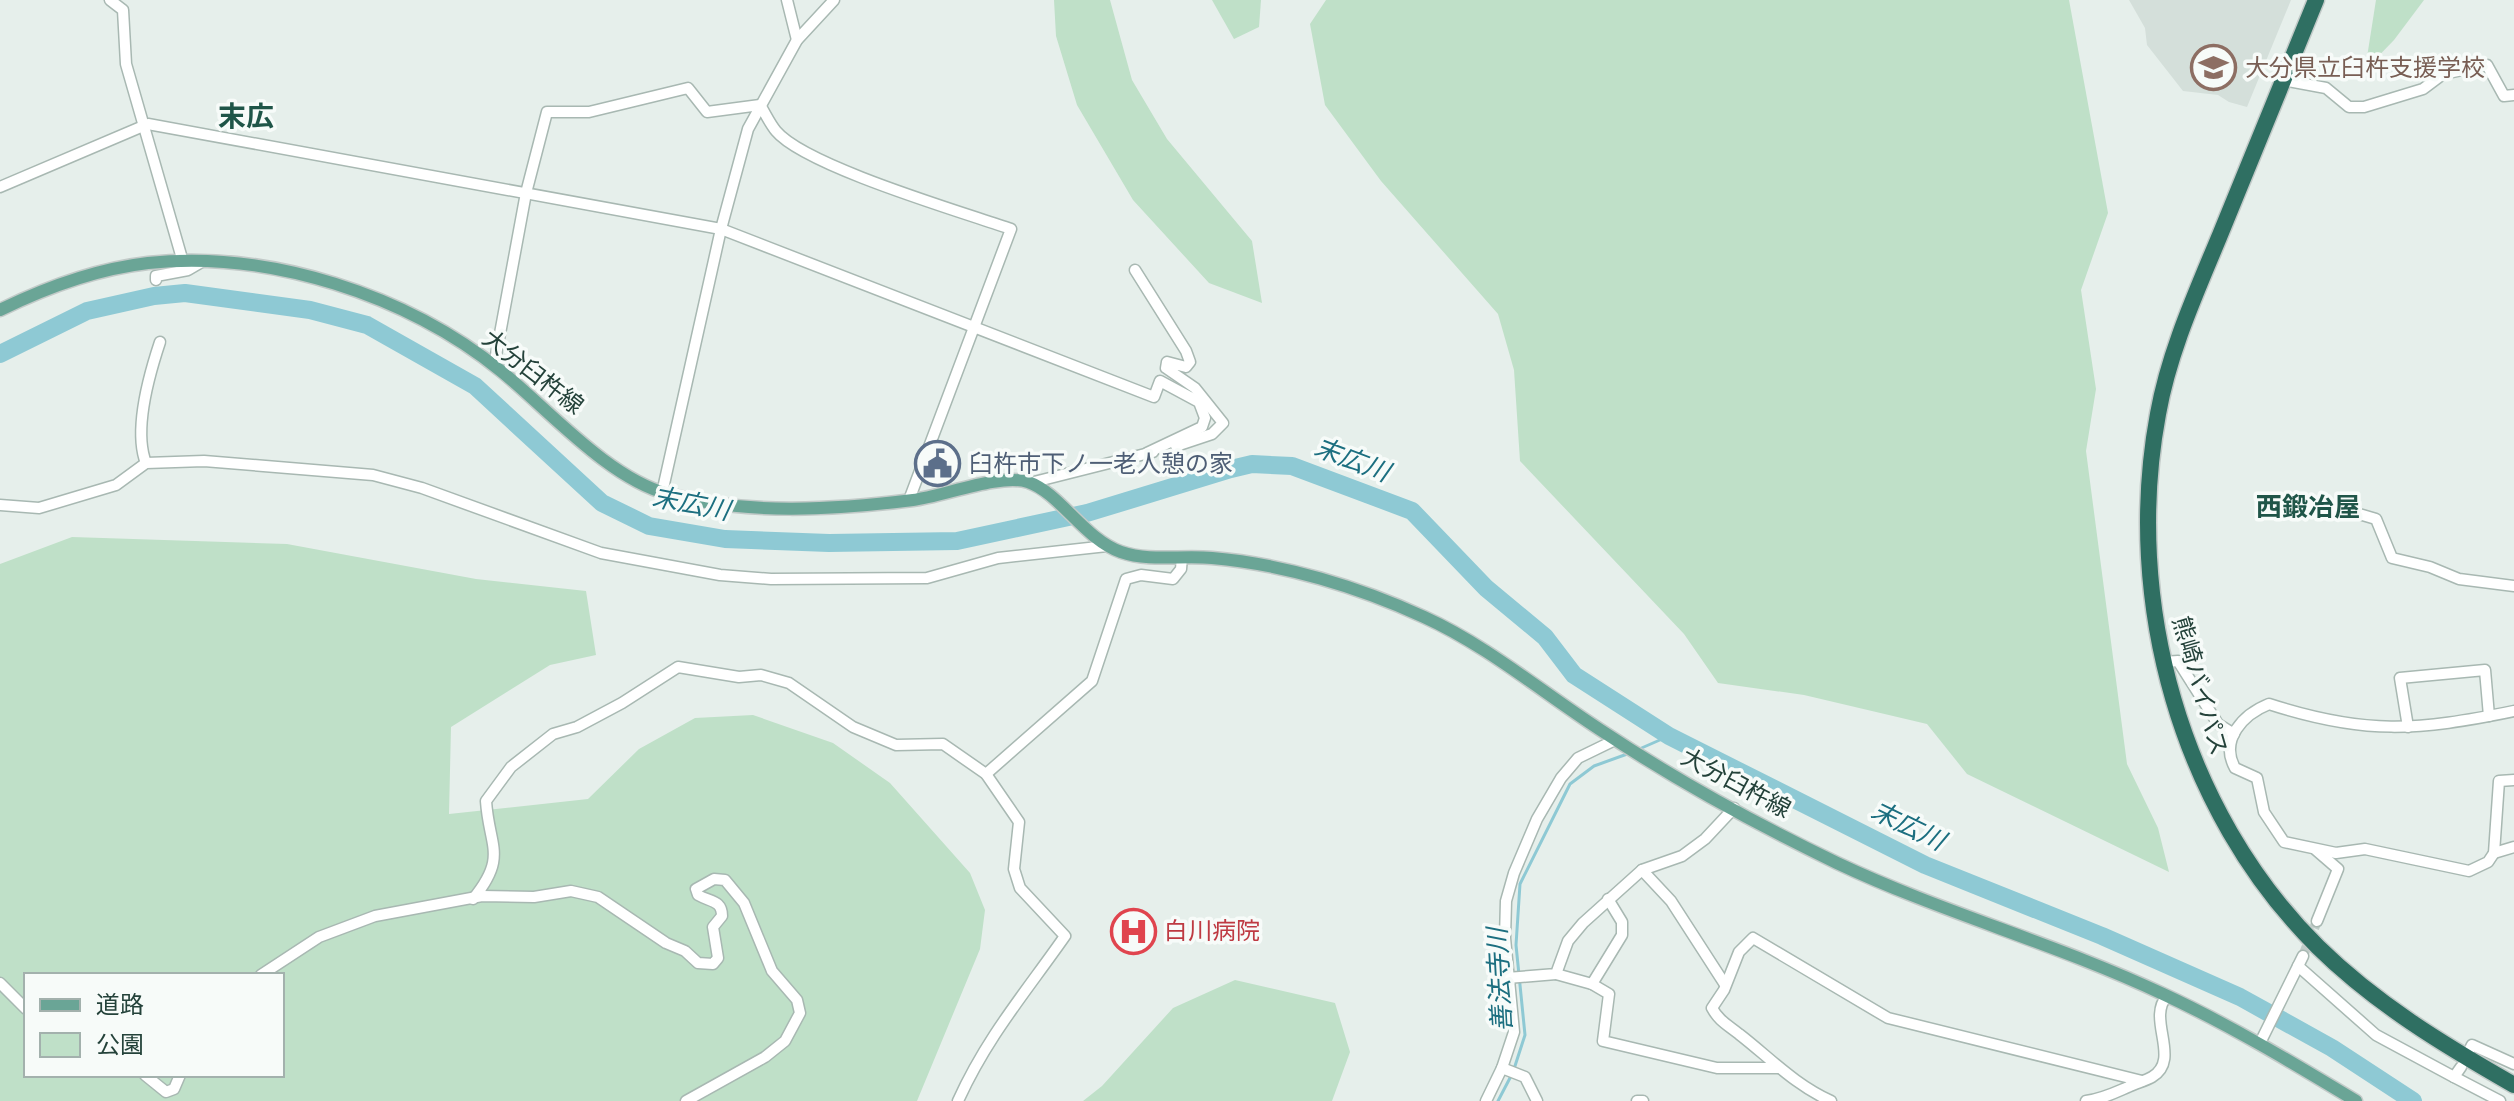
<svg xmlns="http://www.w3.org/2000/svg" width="2514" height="1101" font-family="Rubik,'Noto Sans JP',sans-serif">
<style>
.built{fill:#d4dfda}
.green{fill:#bfe0c8;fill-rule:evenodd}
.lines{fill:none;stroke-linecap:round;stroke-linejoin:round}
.stream{stroke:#8ec9d4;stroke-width:3}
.river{stroke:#8ec9d4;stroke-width:18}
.minor-tunnel{stroke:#bfccc8;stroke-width:10;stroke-dasharray:10 5;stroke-linecap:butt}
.minor-casing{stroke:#a8b8b2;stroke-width:13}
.major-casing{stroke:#c2cac8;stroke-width:15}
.highway-casing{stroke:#c2cac8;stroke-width:19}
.minor{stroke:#fff;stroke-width:10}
.major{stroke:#6aa596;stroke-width:12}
.highway{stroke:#2f6f62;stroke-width:16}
.labels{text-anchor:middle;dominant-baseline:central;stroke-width:7;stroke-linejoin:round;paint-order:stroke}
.education-label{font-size:24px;fill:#785e54;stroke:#f7fbf9;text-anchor:start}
.street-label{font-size:24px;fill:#24423a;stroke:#f7fbf9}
.service-label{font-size:24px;fill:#4e5e75;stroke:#f7fbf9;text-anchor:start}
.health-label{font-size:24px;fill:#be3a42;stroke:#f7fbf9;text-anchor:start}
.water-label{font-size:26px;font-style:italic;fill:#1c6f80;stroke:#f7fbf9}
.neighbourhood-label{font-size:26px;font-weight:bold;fill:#1f5548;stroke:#f7fbf9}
.quarter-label{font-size:28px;font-weight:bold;fill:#1f5548;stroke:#f7fbf9}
</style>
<rect width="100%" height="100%" fill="#e6efeb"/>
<!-- built -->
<path class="built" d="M2129,0H2291L2247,107L2229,102L2218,95L2183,91L2147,45L2145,28Z"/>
<!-- green -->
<g class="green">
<path d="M1054,0H1110L1132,80L1167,139L1252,241L1262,303L1209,283L1133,200L1077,105L1056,36Z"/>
<path d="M1212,0H1261L1259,27L1234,39Z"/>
<path d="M1326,0H2069L2108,213L2081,290L2096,389L2086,451L2127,764L2158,828L2169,872L1967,774L1927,724L1804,695L1718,683L1684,634L1520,461L1514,370L1498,314L1381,181L1325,105L1310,24Z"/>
<path d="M2376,0H2424L2394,40L2365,70Z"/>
<path d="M72,537L287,544L476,579L586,591L596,655L550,665L451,727L449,814L588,799L639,749L695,718L753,715L833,743L890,783L970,873L985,910L980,949L917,1101H0V564ZM26,975H282V1075H26Z"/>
<path d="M1235,980L1335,1003L1350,1052L1332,1101H1083L1102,1086L1173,1008Z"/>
</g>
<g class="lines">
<!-- stream -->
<g class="stream">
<path d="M1637,750L1669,736"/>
<path d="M1514,1069L1525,1035L1516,945L1520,884L1570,784L1594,766L1630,753"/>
<path d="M1498,1101L1511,1076"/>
</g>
<!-- river -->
<path class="river" d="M0,354L87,311L154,296L185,293L310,310L367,325L475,386L602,503L649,526L725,539L829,543L957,541L1087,513L1231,469L1252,464L1292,466L1412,511L1486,588L1545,637L1574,675L1669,736L1925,865L2102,936L2240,997L2332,1048L2413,1101"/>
<!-- minor-tunnel -->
<path class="minor-tunnel" d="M2303,956L2317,921"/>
<defs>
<g id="minor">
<path d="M110,0L123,10L126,64L183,262"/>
<path d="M787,0L797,40"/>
<path d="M2283,80L2326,88L2349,107H2364L2423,89L2443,74L2487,65L2504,96L2514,95"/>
<path d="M0,187L148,124L721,229L1154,397L1160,381L1199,402L1205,418L1202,427L1147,453"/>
<path d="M1135,270L1186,351L1190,362L1186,367L1167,362L1166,368L1195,388L1223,423L1212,434L1176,446"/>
<path d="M156,280V276L188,270L200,263"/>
<path d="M494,366L526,193L547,112H589L688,88L707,112L760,105C765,113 770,124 776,131C805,166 962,212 1011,229L909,500"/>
<path d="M146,463C133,430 149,375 160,342"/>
<path d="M1030,483L1153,452"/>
<path d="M662,493L721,229L748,129L797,40L834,0"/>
<path d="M0,505L39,508L116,485L146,463L204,461L373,475L422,488L601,553L720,575L771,579L927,578L998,558L1107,546"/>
<path d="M2342,509L2376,519L2392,558L2430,567L2459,579L2514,586"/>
<path d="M2163,662L2178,661L2218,724L2234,734"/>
<path d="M2514,711C2417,731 2365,735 2269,704C2244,714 2219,739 2235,768L2257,778L2264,812L2284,842L2336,853L2365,849L2469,871L2488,862L2494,853L2499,781L2514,780"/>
<path d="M2408,727L2400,678L2485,670L2489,716"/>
<path d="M986,774L1092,681L1126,579L1141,575L1173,579L1181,569L1182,557"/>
<path d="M2316,850L2338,869L2317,921"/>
<path d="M2494,853L2514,847"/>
<path d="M1642,870L1671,901L1724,983"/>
<path d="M473,899C508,856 489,847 486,801L511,767L553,734L577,727L622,703L678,667L739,677L761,675L789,683L853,727L896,745L943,744L986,774L1019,822L1014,869L1020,888L1065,936C1025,993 987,1037 958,1101"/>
<path d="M2298,966L2376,1035L2454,1077L2461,1067"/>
<path d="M1556,974L1592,984L1609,994L1603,1041L1717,1068H1778"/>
<path d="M261,975L319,937L375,916L482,896L534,897L571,891L598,897L666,943L685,951L698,963L713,964L718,958L713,927L722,916C722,900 710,902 698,895L696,889L714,879L725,880L744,903L772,971L797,1000L800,1013L785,1041L765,1057L686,1101"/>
<path d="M1507,978L1556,974L1568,941L1583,923L1642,870L1682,856L1705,839L1734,808"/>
<path d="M0,983L26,1009"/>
<path d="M1592,984L1622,935V922L1608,899"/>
<path d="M2260,1043L2303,956"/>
<path d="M2470,1049L2472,1045L2514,1064"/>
<path d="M1502,1068L1525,1077L1537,1101"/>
<path d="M145,1075L166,1092L174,1089L180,1075"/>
<path d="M2454,1077L2500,1101"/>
<path d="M1486,1101L1502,1068L1514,1032L1505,938L1506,901L1514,873L1537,819L1561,778L1578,758L1615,740"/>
<path d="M1637,1101H1643"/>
<path d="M1831,1101C1795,1085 1770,1058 1739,1034C1728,1025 1719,1021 1712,1008L1724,990L1739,952L1753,938L1888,1018L2142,1081"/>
<path d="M2086,1101C2102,1099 2114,1093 2128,1087C2136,1083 2145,1081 2152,1077C2182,1059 2146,1019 2167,996"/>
</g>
<path id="major" d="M0,310C47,287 96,269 148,263C269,250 407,295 501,371C549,410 608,478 668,494C746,515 834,510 913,500C944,496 1001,473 1028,482C1060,493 1084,539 1121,552C1150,562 1182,555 1212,558C1283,564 1359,587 1424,617C1486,645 1542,692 1599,729C1674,779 1756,824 1837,863C1943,913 2057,944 2163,994C2230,1025 2293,1063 2356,1101"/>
<path id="highway" d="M2316,0C2284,78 2252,156 2220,235C2196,293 2169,352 2158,414C2123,601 2181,811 2318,947C2376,1004 2444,1045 2514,1085"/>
</defs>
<!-- minor casing -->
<use href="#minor" class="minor-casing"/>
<!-- major casing -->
<use href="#major" class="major-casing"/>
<!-- highway casing -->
<use href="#highway" class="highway-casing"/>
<!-- minor -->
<use href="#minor" class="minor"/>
<!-- major -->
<use href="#major" class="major"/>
<!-- highway -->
<use href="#highway" class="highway"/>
</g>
<!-- icons -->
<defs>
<symbol id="school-ring" viewBox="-11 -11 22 22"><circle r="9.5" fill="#f7fbf9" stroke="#8d6e63" stroke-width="1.5"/><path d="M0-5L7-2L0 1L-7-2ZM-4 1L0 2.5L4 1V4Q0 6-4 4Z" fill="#8d6e63"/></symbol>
<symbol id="civic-ring" viewBox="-11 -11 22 22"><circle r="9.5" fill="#f7fbf9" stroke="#5c6f8a" stroke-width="1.5"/><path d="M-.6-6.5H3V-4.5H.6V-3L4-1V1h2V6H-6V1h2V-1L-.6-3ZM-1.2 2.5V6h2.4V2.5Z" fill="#5c6f8a"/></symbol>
<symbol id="hospital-ring" viewBox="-11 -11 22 22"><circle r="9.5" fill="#f7fbf9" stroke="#e0444e" stroke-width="1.5"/><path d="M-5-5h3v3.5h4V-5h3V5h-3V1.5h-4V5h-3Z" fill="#e0444e"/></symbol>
</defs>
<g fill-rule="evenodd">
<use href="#school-ring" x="2188" y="42" width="51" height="51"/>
<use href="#civic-ring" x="912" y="438" width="51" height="51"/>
<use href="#hospital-ring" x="1108" y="906" width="51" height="51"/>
</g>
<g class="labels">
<!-- education labels -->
<g class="education-label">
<text x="2245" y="68">大分県立臼杵支援学校</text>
</g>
<!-- street labels -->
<g class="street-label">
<text transform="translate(533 372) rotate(38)">大分臼杵線</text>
<text transform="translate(2200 686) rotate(74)">熊崎バイパス</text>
<text transform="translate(1736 783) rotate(28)">大分臼杵線</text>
</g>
<!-- service labels -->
<g class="service-label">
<text x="969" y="464">臼杵市下ノ一老人憩の家</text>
</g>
<!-- health labels -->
<g class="health-label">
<text x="1164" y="931">白川病院</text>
</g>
<!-- water labels -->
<g class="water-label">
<text transform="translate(1352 460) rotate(21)">末広川</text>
<text transform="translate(691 504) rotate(11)">末広川</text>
<text transform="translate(1908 826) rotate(26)">末広川</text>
<text transform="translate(1500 980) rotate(-93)">善法寺川</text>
</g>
<!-- neighbourhood labels -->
<g class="neighbourhood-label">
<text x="2308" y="507">西鍛冶屋</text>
</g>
<!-- quarter labels -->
<g class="quarter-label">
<text x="246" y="116">末広</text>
</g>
</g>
<!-- legend -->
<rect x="24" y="973" width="260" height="104" fill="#f7fbf9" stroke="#a3b1ad" stroke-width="2"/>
<rect x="40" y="999" width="40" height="12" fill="#6aa596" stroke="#a3b1ad" stroke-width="2"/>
<text x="96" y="1013" font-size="24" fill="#24423a">道路</text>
<rect x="40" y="1033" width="40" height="24" fill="#bfe0c8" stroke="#a3b1ad" stroke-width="2"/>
<text x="96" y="1053" font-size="24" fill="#24423a">公園</text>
</svg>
